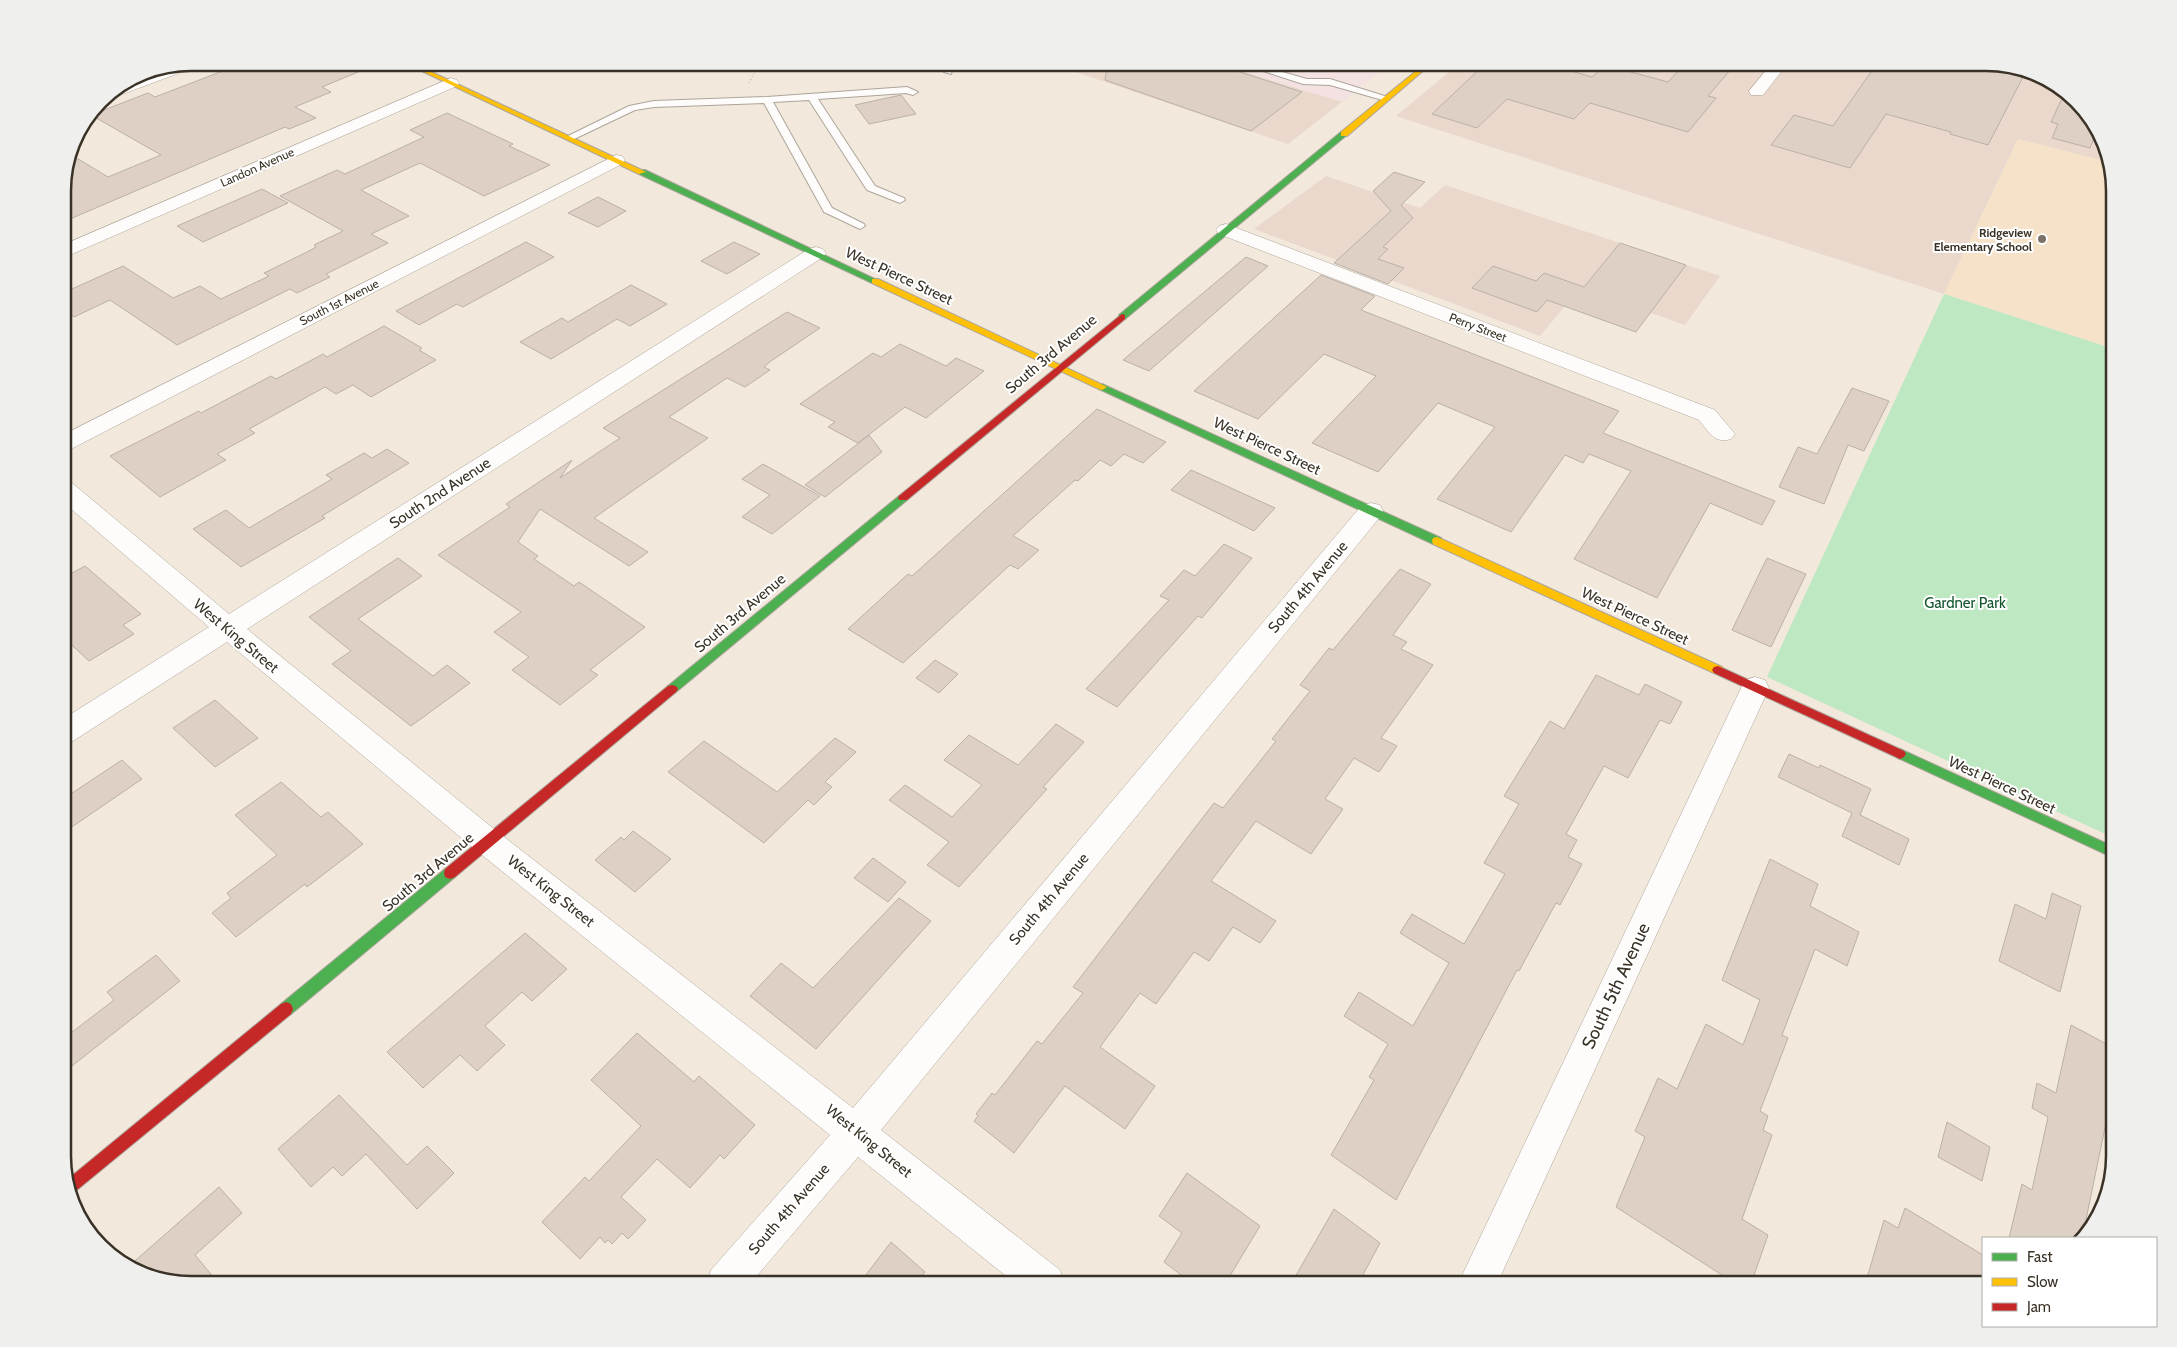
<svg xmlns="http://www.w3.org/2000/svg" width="2177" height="1347" font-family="Cabin,sans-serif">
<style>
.commercial{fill:#f3e2e1}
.industrial{fill:#e9d8cb}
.built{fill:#f5e2c8}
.green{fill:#bee8c2}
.building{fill:#ded0c5;stroke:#bbb0a8}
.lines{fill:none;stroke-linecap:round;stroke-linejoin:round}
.lane-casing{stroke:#ada59b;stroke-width:2}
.street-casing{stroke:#ada59b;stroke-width:1}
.fast-casing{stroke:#ada59b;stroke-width:2}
.slow-casing{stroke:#ada59b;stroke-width:2}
.jam-casing{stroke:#ada59b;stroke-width:2}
.path{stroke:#cfccc7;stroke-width:2;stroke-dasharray:1 2.5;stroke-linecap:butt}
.lane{fill:#fdfcfa;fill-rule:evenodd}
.street{fill:#fdfcfa;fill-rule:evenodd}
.fast{fill:#4caf50;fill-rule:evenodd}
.slow{fill:#ffc107;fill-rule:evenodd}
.jam{fill:#c62828;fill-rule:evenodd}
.poi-dot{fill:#7a7266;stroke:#fff;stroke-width:2}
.labels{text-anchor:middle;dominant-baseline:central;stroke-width:4;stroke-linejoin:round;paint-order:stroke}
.far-street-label{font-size:12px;fill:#3a3226;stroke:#fff}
.far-poi-label{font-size:12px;font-weight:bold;fill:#3a3226;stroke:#fff;text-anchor:end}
.street-label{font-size:15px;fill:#3a3226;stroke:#fff}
.park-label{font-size:15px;fill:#12552d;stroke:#fff}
.near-street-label{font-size:18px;fill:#3a3226;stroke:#fff}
.rim{fill:none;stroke:#3a3226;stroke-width:2.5}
</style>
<rect width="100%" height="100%" fill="#f2e9dc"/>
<!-- commercial -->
<path class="commercial" d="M1216,63H1392L1342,102Z"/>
<!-- industrial -->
<g class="industrial">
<path d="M1049,63H1215L1342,102L1288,144Z"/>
<path d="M1460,63H1985L2050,80L2097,127L2108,162L2018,139L1944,294L1396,116Z"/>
<path d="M1326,176L1420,208L1445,185L1720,276L1685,325L1580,288L1540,336L1254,229Z"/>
</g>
<!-- built -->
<path class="built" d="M2018,139L2108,162L2114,184V349L1944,294Z"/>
<!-- green -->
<path class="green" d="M1944,294L2114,349V838L1767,677Z"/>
<!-- building -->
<g class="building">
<path d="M246,62L380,63L322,87L331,92L295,107L316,118L289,129L285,127L63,222V184L70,154L108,177L161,155L91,115L148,93L155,97Z"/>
<path d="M1108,62H1209L1302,92L1251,131L1105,80Z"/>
<path d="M1487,62H1540L1592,77L1605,65L1668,82L1686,62H1737L1708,96L1716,98L1688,132L1590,103L1574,119L1507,99L1477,128L1432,114Z"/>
<path d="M1878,62H1985L2025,73L1988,145L1950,134L1951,132L1886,114L1850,168L1771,145L1794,115L1833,126Z"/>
<path d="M2064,94L2097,127L2099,134L2096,133L2090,148L2052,138L2058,124L2051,122Z"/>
<path d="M901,95L916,114L869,124L855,105Z"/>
<path d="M447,113L513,144L509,146L550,165L484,196L420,163L361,190L409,216L371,234L388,243L326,274L330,277L297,293L290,289L177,345L110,300L74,317L63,309V293L123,266L173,298L200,286L221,299L269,276L264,273L307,252L316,247L314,245L343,231L280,196L337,170L345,174L424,137L410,130Z"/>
<path d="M1394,172L1425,182L1401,205L1413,218L1383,247L1388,249L1378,259L1404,268L1388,284L1334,263L1391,211L1373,191Z"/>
<path d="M262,189L288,203L203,242L177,226Z"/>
<path d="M598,197L626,211L598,227L568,213Z"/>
<path d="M526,242L554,257L463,307L457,304L419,325L396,311Z"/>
<path d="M734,242L760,254L727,274L701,261Z"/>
<path d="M1620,243L1686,265L1636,332L1547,300L1537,312L1472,288L1493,266L1536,281L1544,273L1584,287Z"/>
<path d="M1246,257L1268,266L1149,371L1123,360Z"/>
<path d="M1321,275L1375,296L1361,310L1619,411L1603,433L1775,501L1762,525L1710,503L1657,598L1574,559L1631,471L1589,454L1583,463L1565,455L1511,532L1437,499L1495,427L1438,403L1378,472L1312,443L1376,376L1324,354L1258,419L1194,391Z"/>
<path d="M631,285L667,304L630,326L617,319L551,359L520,342L562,318L568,322Z"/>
<path d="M787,312L820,328L771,361L764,367L770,370L745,387L727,378L669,417L708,438L594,518L648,552L629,566L540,509L518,542L538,556L534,559L574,586L579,582L645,627L590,670L598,675L560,705L512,670L529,657L494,632L521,612L438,555L510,507L506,504L572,460L560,478L620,438L603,428Z"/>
<path d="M384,326L422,348L419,350L436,360L371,397L353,385L336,394L325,387L249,429L255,433L217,454L226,460L160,497L110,456L199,411L201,413L271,376L276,379L323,354L327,357Z"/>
<path d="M900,344L946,366L956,358L984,371L926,418L905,407L858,443L828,427L835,422L800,404L873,353L881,357Z"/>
<path d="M1852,388L1889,401L1864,451L1848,445L1824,504L1779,487L1798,447L1817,454Z"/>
<path d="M1097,409L1166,442L1143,463L1124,454L1111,466L1100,460L1078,481L1075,480L1013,536L1039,550L1018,569L1010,565L903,663L848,629L908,574L912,576Z"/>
<path d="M869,435L882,452L825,497L805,485Z"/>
<path d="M387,449L409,463L322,516L325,518L241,567L193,529L226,510L249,528L332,479L326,475L364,453L372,458Z"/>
<path d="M763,464L820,496L772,534L742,517L770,495L742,479Z"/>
<path d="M1191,470L1231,488L1275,508L1254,531L1171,490Z"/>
<path d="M1224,544L1252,558L1202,618L1198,616L1117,707L1086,689L1169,600L1160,596L1184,570L1195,576Z"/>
<path d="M398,558L422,576L358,619L433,676L447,665L470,683L411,726L332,664L351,651L309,617Z"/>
<path d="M1767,558L1806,574L1771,647L1732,630Z"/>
<path d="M85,566L141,614L123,625L134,634L89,661L63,637V578Z"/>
<path d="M1400,569L1431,584L1393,635L1407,642L1401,649L1433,665L1381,738L1397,746L1379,772L1354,758L1325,799L1343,809L1311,854L1256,821L1211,881L1276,921L1260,943L1233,927L1209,961L1194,952L1156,1004L1140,993L1100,1047L1155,1086L1125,1129L1065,1086L1014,1153L974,1121L978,1116L976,1114L992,1093L995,1095L1037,1041L1042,1044L1083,993L1073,987L1214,803L1223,808L1276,741L1272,739L1310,691L1300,685L1329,648L1333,650Z"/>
<path d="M935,660L958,674L939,693L916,678Z"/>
<path d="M1596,675L1639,695L1645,684L1682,702L1670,724L1660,720L1628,778L1604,766L1566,834L1577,840L1568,857L1582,864L1560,905L1556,903L1519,971L1517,970L1396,1200L1331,1155L1374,1080L1369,1077L1388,1044L1344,1016L1359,992L1413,1026L1449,963L1400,933L1412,914L1464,944L1505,874L1484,863L1519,804L1504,796L1550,721L1564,729Z"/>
<path d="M215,700L258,738L215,767L173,728Z"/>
<path d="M1056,724L1084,742L1043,787L1047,789L959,887L927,865L949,842L889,800L905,785L952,817L982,785L944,760L969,735L1018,765Z"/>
<path d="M835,738L856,752L825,782L832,787L814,805L808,800L764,843L668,772L704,741L777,792Z"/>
<path d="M1789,754L1819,768L1820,765L1871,789L1860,815L1909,839L1899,865L1842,836L1852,813L1778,777Z"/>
<path d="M122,760L142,779L63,833V799Z"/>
<path d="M281,782L321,817L328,812L363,844L307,887L305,884L236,937L212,913L231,898L227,893L277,855L235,815Z"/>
<path d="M633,831L671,859L635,892L595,860L621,837L624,840Z"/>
<path d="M873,858L906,882L888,902L854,878Z"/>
<path d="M1770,859L1818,884L1810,906L1859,932L1847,966L1815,949L1782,1035L1788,1038L1760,1111L1768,1116L1763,1130L1772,1135L1742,1219L1768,1235L1751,1284H1736L1616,1207L1645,1137L1635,1131L1658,1078L1677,1089L1706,1024L1743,1045L1760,1000L1722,980Z"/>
<path d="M2052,893L2081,906L2060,992L1999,961L2015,904L2046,919Z"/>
<path d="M899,898L931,921L816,1049L750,996L781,963L813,988Z"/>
<path d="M525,933L567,969L532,1001L522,992L485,1026L505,1045L477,1071L460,1055L423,1088L387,1052Z"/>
<path d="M156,955L180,981L63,1073V1039L114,1000L107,992Z"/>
<path d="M2071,1025L2114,1048V1084L2083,1234L2079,1238H2009L2022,1184L2032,1190L2048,1117L2032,1108L2037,1083L2056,1093Z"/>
<path d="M637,1033L694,1082L699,1076L755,1125L724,1159L720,1155L690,1188L657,1159L621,1197L646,1220L628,1239L622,1233L612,1244L608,1240L605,1243L600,1237L580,1259L542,1222L585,1177L589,1181L641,1126L591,1080Z"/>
<path d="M339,1095L407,1165L427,1146L454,1173L417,1209L366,1154L342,1176L333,1167L311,1187L278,1149Z"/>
<path d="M1947,1122L1990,1147L1982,1181L1938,1157Z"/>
<path d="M1187,1173L1260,1226L1225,1284H1193L1164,1262L1182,1233L1159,1216Z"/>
<path d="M219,1187L242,1213L195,1255L219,1284H192L128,1267Z"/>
<path d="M1905,1208L1983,1255V1284H1878L1867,1278L1884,1220L1898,1228Z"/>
<path d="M1334,1209L1380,1243L1358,1284H1291Z"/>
<path d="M891,1242L925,1272L915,1284H859Z"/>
</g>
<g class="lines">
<defs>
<g id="lane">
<path d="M946,63H954L951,74L944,72Z"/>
<path d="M1239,63H1251L1307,79H1330L1391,98L1386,101L1330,85L1303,84Z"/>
<path d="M1399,63H1412L1427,68L1423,71Z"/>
<path d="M907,87L918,92L913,95L906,93L818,99L875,186L904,198L905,200L900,203L867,190L809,100L773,102L832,208L864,224L865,226L860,229L824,212L764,103L654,107L635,110L572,140L564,138L629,106L654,101L767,97Z"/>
</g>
<g id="street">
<path d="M192,63H200L198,66L120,95H109C137,76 159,69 192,63Z"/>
<path d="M1772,63H1788L1763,95H1751L1749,91Z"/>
<path d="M451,78L457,80L459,83L457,86L63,258V245Z"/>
<path d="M616,155L622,156L625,160L622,164L71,449L63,452V435Z"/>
<path d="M1226,224L1715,410L1735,434L1731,439C1714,444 1709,432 1699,420L1219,234L1216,230L1219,226Z"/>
<path d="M816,247L823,249L826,253L823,257L247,629L499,833L853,1108L1362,505L1371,503L1380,505L1383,511L1380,517L881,1130L1060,1270L1065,1284H1016L858,1157L750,1284H706L711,1270L830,1135L477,851L227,642L73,741L63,744V719L209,627L63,502V481L72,483L229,614L809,249Z"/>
<path d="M1755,677L1765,680L1769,688L1497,1284H1458L1741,688L1745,680Z"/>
</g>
<g id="fast">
<path d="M1341,132L1348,134L1125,319H1119V315Z"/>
<path d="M639,170H645L879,281L872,283L639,174Z"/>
<path d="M1102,384L1441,538L1442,541L1441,544H1433L1099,389L1097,387Z"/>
<path d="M903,495L908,498L907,500L676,692H668L666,689L668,686L899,496Z"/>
<path d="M1900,749L2114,847V858L1896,757L1894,754L1896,751Z"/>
<path d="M450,867L455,869L456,873L455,877L291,1014L286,1016L281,1014L279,1009L281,1004L445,869Z"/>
</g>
<g id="slow">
<path d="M405,63H412L646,172L639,174Z"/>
<path d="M1426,63H1432L1347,136H1341V132Z"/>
<path d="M872,279H878L1107,387L1102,390L1099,389L872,283Z"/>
<path d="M1437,537L1722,667L1724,670L1722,673H1714L1433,544L1432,541L1433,538Z"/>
</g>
<g id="jam">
<path d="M1122,314L1125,315V319L907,500H899L898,498L899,496Z"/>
<path d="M1718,666L1904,751L1906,754L1904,757L1900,759L1896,757L1714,673L1712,670L1714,667Z"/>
<path d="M672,685L676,686L678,689L676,692L455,877L450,879L445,877L444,873L445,869L668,686Z"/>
<path d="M286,1002L291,1004L293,1009L291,1014L72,1194L68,1179L281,1004Z"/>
</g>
</defs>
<!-- lane casing -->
<use href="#lane" class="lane-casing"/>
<!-- street casing -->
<use href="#street" class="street-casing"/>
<!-- fast casing -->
<use href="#fast" class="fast-casing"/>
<!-- slow casing -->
<use href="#slow" class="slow-casing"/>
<!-- jam casing -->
<use href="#jam" class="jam-casing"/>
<!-- path -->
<path class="path" d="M749,83L755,72L765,63"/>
<!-- lane -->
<use href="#lane" class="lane"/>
<!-- street -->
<use href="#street" class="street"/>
<!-- fast -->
<use href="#fast" class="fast"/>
<!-- slow -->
<use href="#slow" class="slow"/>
<!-- jam -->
<use href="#jam" class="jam"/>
</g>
<!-- markers -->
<circle class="poi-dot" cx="2042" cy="239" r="5"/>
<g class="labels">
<!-- far-street labels -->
<g class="far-street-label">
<text transform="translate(257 167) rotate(-24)">Landon Avenue</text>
<text transform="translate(339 302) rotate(-27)">South 1st Avenue</text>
<text transform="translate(1478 327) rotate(21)">Perry Street</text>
</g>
<!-- far-poi labels -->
<g class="far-poi-label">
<text x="2032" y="232">Ridgeview<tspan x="2032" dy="14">Elementary School</tspan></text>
</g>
<!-- street labels -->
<g class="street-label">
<text transform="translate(899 276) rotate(25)">West Pierce Street</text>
<text transform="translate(1051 354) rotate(-40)">South 3rd Avenue</text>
<text transform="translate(1267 446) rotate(25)">West Pierce Street</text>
<text transform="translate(440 493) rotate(-33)">South 2nd Avenue</text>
<text transform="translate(1308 587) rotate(-50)">South 4th Avenue</text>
<text transform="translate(740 613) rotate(-40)">South 3rd Avenue</text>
<text transform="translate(1635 616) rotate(25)">West Pierce Street</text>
<text transform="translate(236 636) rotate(40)">West King Street</text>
<text transform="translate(2002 785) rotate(25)">West Pierce Street</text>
<text transform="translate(428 872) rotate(-40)">South 3rd Avenue</text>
<text transform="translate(551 891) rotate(38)">West King Street</text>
<text transform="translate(1049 899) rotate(-50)">South 4th Avenue</text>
<text transform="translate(869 1141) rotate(39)">West King Street</text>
<text transform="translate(789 1209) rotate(-49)">South 4th Avenue</text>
</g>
<!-- park labels -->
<g class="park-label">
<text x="1965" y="603">Gardner Park</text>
</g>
<!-- near-street labels -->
<g class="near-street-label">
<text transform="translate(1616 986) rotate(-65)">South 5th Avenue</text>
</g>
</g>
<!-- crop -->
<path d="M0 0H2177V1347H0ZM191 71H1986A120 120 0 0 1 2106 191V1156A120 120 0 0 1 1986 1276H191A120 120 0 0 1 71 1156V191A120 120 0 0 1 191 71Z" fill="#efefee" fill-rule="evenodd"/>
<path class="rim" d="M191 71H1986A120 120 0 0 1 2106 191V1156A120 120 0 0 1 1986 1276H191A120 120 0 0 1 71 1156V191A120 120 0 0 1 191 71Z"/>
<!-- legend -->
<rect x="1982" y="1237" width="175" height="90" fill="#ffffff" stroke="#b0ada8"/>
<rect x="1992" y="1253" width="25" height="8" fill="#4caf50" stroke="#b0ada8"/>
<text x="2027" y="1262" font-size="15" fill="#3a3226">Fast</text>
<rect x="1992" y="1278" width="25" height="8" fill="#ffc107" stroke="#b0ada8"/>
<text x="2027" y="1287" font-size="15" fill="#3a3226">Slow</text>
<rect x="1992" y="1303" width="25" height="8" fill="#c62828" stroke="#b0ada8"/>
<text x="2027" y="1312" font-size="15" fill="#3a3226">Jam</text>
</svg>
